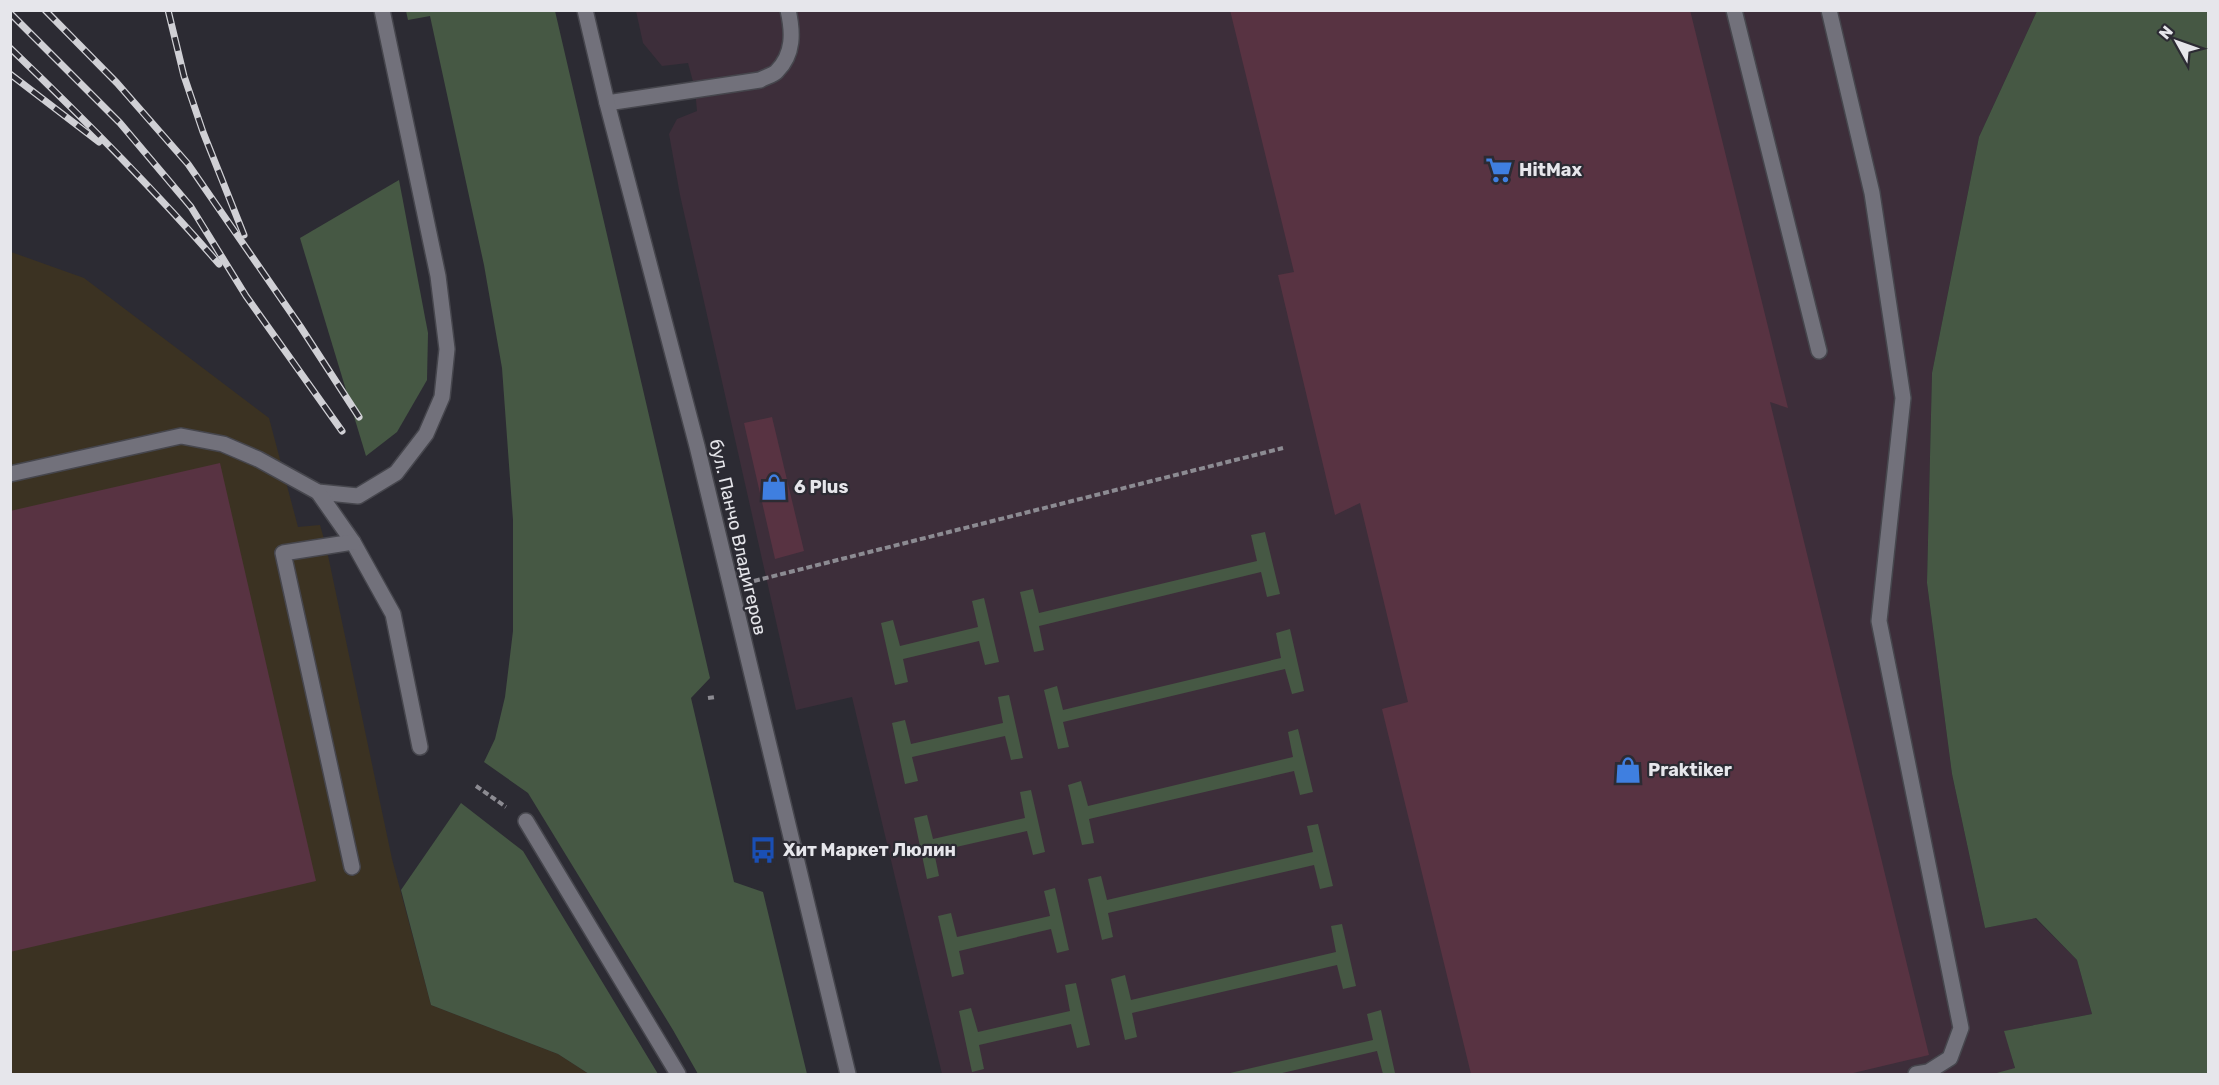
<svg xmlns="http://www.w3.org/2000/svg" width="2219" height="1085" font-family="Rubik,sans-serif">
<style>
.commercial{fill:#3d2e3a}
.industrial{fill:#3b3222}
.green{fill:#465844}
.building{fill:#583342}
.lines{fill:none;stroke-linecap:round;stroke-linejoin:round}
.lane-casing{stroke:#46464d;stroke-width:18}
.secondary-casing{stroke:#46464d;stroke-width:18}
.path{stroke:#8c8b92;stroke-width:4;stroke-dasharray:6 3;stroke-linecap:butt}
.lane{stroke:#72717b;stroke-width:15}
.secondary{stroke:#72717b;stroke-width:15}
.rail-casing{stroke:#d0d0d5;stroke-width:7}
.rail{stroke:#2c2b33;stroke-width:4.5;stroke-dasharray:14;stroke-linecap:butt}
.labels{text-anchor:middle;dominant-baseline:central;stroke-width:4.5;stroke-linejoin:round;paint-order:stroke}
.poi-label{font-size:18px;font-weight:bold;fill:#e6e6eb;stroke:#2c2b33;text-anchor:start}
.street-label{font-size:18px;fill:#e6e6eb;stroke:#2c2b33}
</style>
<rect width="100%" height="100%" fill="#2c2b33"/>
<!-- commercial -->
<path class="commercial" d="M636,11H2037L1979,137L1932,373L1927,583L1952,774L1985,928L2035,918L2077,960L2092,1014L2005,1031L2015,1069L1993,1074H942L852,697L796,710L680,195L669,134L677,119L697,111L695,89L688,63L662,66L643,43Z"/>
<!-- industrial -->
<path class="industrial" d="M11,252L84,278L269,418L298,527L320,525L326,546L392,859L431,1005L558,1054L589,1074H11Z"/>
<!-- green -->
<g class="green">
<path d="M406,11H555L710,678L691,698L734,882L763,892L807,1074H698L673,1030L528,793L484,762L495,739L505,697L513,631V520L502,368L484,265L430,16L408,20Z"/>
<path d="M2037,11H2208V1074H1993L2015,1068L2004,1031L2092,1014L2077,960L2036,918L1985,928L1952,774L1927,583L1932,373L1979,137Z"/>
<path d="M399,180L428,333L427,380L397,432L366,456L300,238Z"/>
<path d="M1265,532L1280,594L1267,597L1261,572L1039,626L1044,650L1034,652L1020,592L1033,589L1039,613L1257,561L1251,535Z"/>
<path d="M984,598L999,662L985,665L979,641L903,659L908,682L895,685L881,623L893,620L900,646L978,627L972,601Z"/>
<path d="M1290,629L1304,691L1292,694L1285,669L1063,722L1069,747L1058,749L1044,690L1057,686L1063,710L1281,658L1276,633Z"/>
<path d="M1009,695L1023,758L1011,760L1005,736L912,757L918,781L905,784L892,723L905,720L911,744L1003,723L998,697Z"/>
<path d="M1298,729L1313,792L1300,795L1294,771L1089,819L1094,843L1082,845L1068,785L1081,781L1088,806L1293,757L1288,732Z"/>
<path d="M1031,790L1045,852L1033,855L1027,831L934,852L939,876L927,879L914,818L927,815L933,839L1025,818L1020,792Z"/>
<path d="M461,803L523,851L658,1074H589L558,1054L431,1005L401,890Z"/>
<path d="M1318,824L1333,886L1320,889L1314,865L1108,913L1113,937L1102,940L1088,879L1101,876L1107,900L1313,852L1307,826Z"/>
<path d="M1055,888L1069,950L1057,953L1051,929L959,951L964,974L952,977L938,916L951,913L957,937L1050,916L1044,891Z"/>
<path d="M1342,924L1356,986L1343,989L1337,965L1132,1013L1137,1037L1125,1040L1111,979L1125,975L1131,1000L1336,952L1331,926Z"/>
<path d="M1076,983L1090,1045L1077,1048L1071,1024L979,1045L984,1069L972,1072L959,1011L971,1008L978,1032L1070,1011L1065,985Z"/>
<path d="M1381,1010L1395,1073L1383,1074L1377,1051L1278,1074H1226L1373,1040L1367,1014Z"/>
</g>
<!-- building -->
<g class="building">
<path d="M1230,10H1690L1788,408L1770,402L1929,1055L1849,1074H1471L1382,709L1408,702L1360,503L1335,515L1278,275L1294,272Z"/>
<path d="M772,417L804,551L775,559L744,423Z"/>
<path d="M220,463L316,881L10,952V511Z"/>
</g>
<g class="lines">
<defs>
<g id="lane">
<path d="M1734,10L1819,351"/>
<path d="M1829,10L1872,193L1903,398L1879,621L1961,1028L1950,1058L1928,1072L1916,1074"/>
<path d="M607,103L760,80C765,77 774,75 777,71C794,54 793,32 788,10"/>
<path d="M10,474L181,436L223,444L258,459L318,492L358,496L396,473L426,434L442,397L447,349L438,276L382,10"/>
<path d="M318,492L353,542L393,614L420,747"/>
<path d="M526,821L678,1074"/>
<path d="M352,867L283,553L353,542"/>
</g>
<path id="secondary" d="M585,10L607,103L697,446L848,1074"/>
</defs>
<!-- lane casing -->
<use href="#lane" class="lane-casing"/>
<!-- secondary casing -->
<use href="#secondary" class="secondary-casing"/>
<!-- path -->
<g class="path">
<path d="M754,581L1283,448"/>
<path d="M708,698L715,697"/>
<path d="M476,786L506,807"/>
</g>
<!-- lane -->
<use href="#lane" class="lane"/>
<!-- secondary -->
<use href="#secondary" class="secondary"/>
<defs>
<g id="rail">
<path d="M45,10L117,83L188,164L300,326L359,417"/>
<path d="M168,10L184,76L203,132L244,235"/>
<path d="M10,13L120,123L191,207L246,296L342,431"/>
<path d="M10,48C83,118 153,188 219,264"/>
<path d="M10,74L99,142"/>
</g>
</defs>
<!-- rail casing -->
<use href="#rail" class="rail-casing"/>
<!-- rail -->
<use href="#rail" class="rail"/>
</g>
<!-- icons -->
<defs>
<symbol id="supermarket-bare" viewBox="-9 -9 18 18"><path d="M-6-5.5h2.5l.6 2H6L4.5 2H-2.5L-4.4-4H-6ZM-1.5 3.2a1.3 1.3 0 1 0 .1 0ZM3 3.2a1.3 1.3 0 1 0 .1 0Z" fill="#3f7fe0" stroke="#2c2b33" stroke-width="2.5" paint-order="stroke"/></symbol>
<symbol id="shop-bare" viewBox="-9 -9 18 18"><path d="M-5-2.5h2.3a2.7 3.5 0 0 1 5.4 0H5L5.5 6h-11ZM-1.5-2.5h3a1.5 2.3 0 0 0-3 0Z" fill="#3f7fe0" stroke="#2c2b33" stroke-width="2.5" paint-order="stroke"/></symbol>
<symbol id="bus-bare" viewBox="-9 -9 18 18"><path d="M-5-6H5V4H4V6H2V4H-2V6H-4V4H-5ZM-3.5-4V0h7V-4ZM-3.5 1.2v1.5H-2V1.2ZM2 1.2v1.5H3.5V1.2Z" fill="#1a4fb4" stroke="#2c2b33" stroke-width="2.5" paint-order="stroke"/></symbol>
</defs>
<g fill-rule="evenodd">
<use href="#supermarket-bare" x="1480" y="151" width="38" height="38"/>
<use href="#shop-bare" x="755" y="468" width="38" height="38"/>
<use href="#shop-bare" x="1609" y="751" width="38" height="38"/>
<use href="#bus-bare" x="744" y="831" width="38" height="38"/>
</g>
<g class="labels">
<!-- poi labels -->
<g class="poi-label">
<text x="1519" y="170">HitMax</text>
<text x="794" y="487">6 Plus</text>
<text x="1648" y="770">Praktiker</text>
<text x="783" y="850">Хит Маркет Люлин</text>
</g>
<!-- street labels -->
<g class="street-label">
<text transform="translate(738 537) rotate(77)">бул. Панчо Владигеров</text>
</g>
</g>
<!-- border -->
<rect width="2219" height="1085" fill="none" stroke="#e6e6eb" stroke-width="24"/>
<!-- north arrow -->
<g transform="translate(2177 42) rotate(310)" stroke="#2c2b33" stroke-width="4.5" paint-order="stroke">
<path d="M0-4.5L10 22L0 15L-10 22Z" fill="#e6e6eb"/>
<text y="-9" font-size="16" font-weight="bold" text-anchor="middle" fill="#e6e6eb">N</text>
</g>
</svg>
